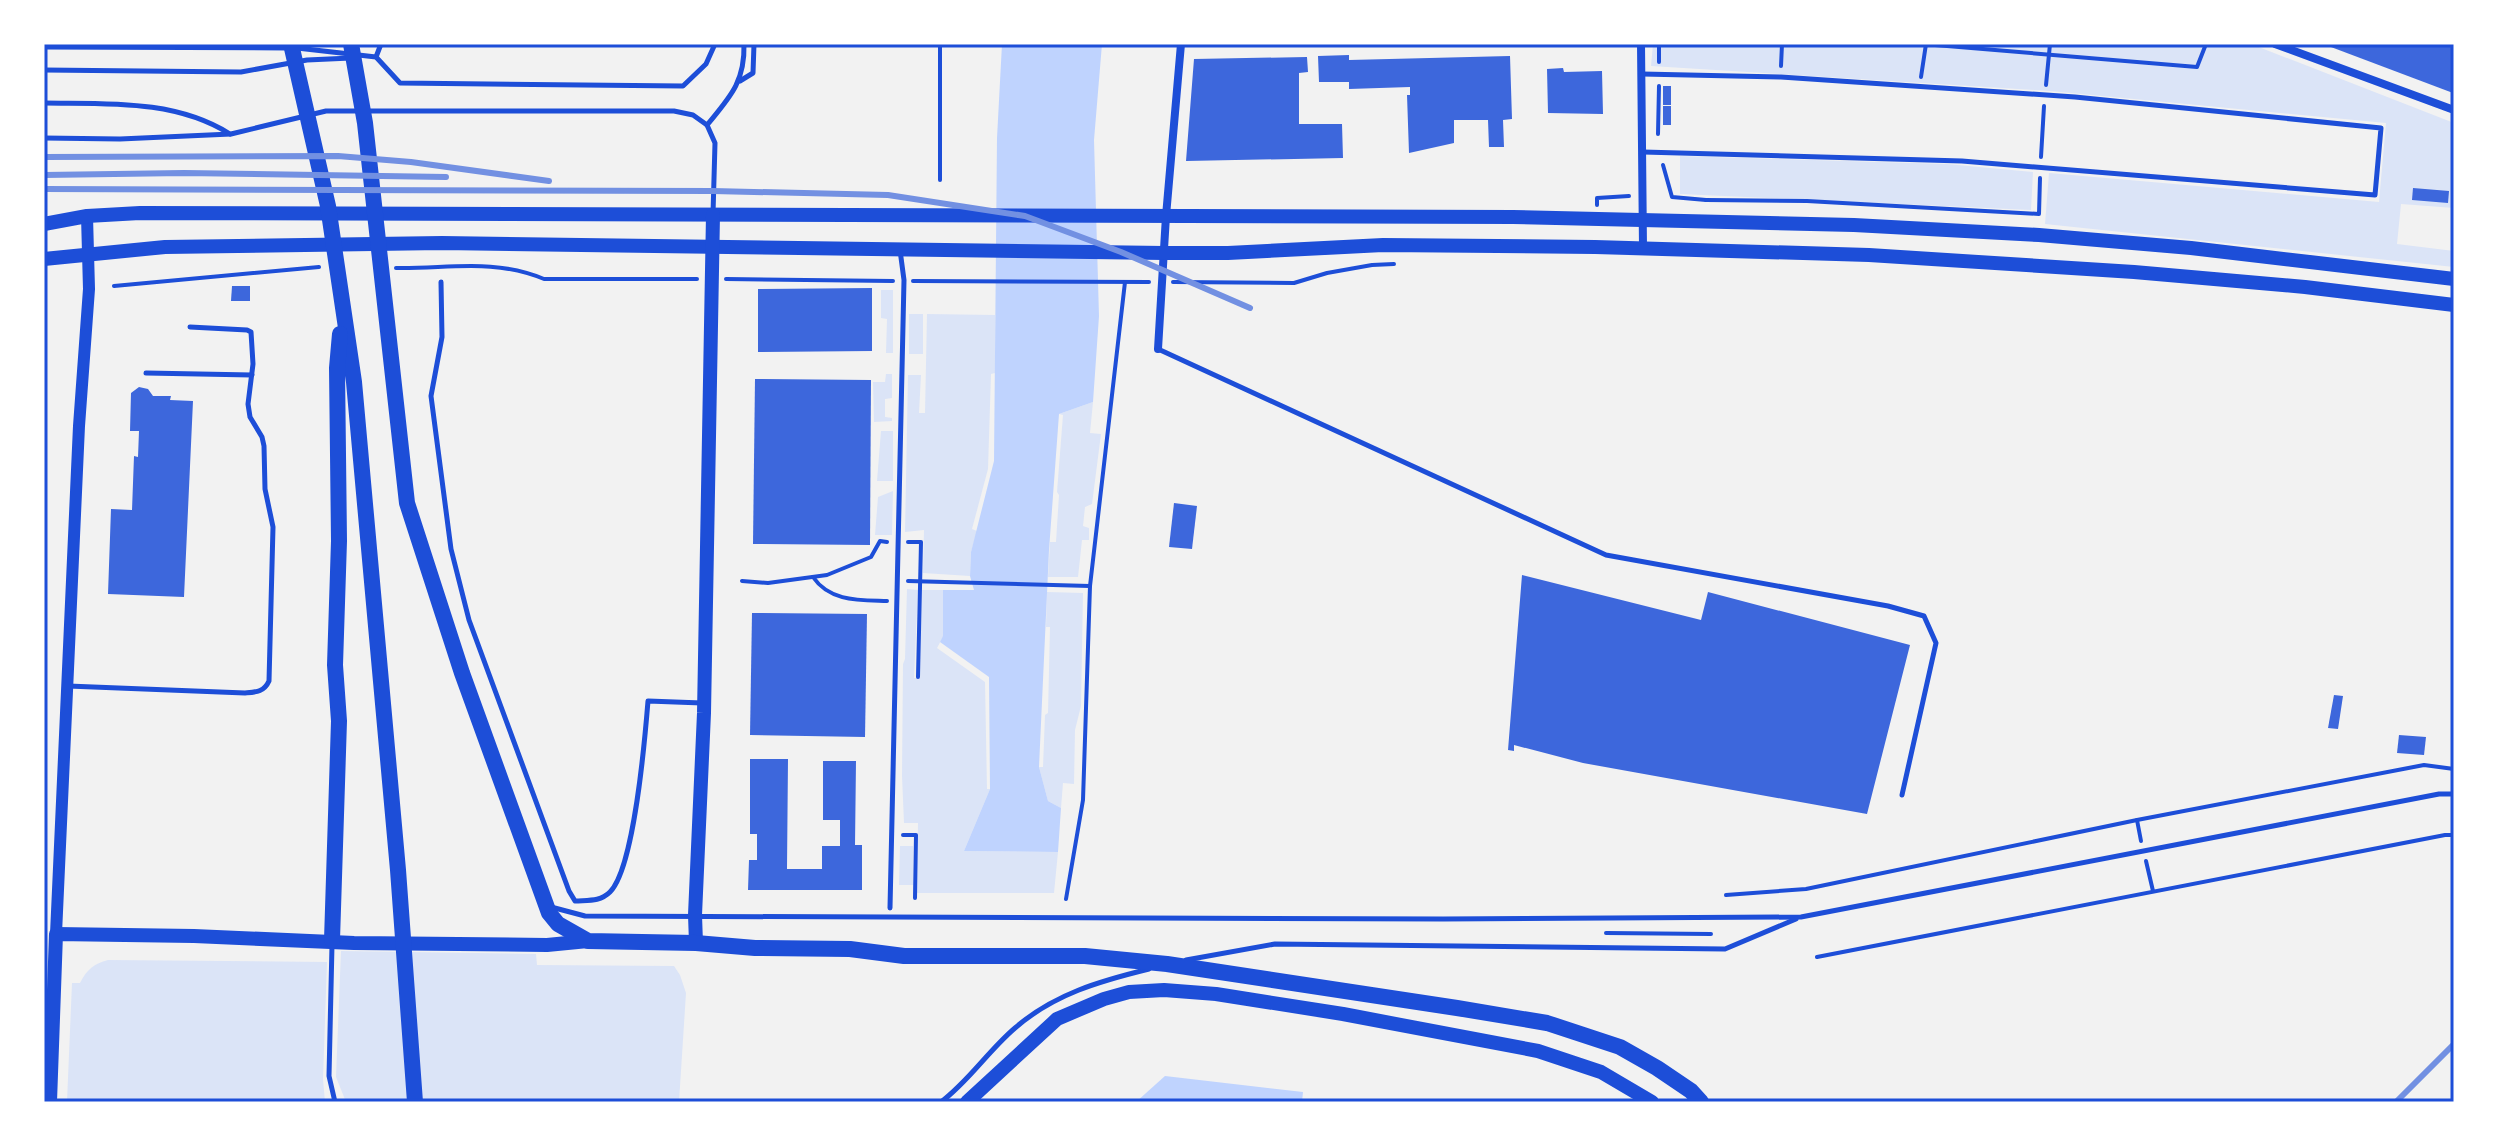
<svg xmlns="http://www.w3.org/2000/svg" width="2498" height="1146" font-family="Helvetica,sans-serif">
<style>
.green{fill:#dbe4f7}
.water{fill:#bfd3fe}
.building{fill:#3d67dc}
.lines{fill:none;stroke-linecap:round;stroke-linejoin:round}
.path{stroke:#1d4ed8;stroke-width:4}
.service{stroke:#1d4ed8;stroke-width:5}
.minor{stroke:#1d4ed8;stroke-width:8}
.tertiary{stroke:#1d4ed8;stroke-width:12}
.secondary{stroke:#1d4ed8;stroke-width:14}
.trunk{stroke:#1d4ed8;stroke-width:16}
.rail{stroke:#7290e2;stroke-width:6}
.neatline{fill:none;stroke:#1d4ed8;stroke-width:3}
</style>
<rect width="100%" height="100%" fill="#f2f2f2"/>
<!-- green -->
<g class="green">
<path d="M1653,44H2251L2454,123V208L2401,204L2397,244L2454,251V267L2045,224L2049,173L2379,202L2386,123L2050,91L1651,66Z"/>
<path d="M1680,156L1947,164L2033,172L2031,210L1680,194Z"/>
<path d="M881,290H893V353H886L887,319L881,318Z"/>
<rect x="909" y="314" width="14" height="40"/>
<path d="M927,314L995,315V373L991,374L988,469L972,529L977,531L971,552L970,576L923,573L924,530L905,532L908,375H921L919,413H925Z"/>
<path d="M886,374H892V398L885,399V417L892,418V421L874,422L873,382H885Z"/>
<path d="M1093,402L1090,433L1101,434L1092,504L1085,507L1083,526L1089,528V540H1082L1078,577H1048L1050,542H1056L1059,495L1057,492L1063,415L1059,414Z"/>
<path d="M881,431H893V481H877Z"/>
<path d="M893,491L892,535H875L878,497Z"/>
<path d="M907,589L918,590L914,678H920L922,590H943V637L937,648L985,682L987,789H990L964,851L1058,852L1054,893H917L918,823H904L902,776L903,664L905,659Z"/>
<path d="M1047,592L1083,593L1081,706L1075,730L1074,784L1063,783L1061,808L1048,801L1039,767H1043L1045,715L1048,713L1050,627H1046Z"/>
<path d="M900,846H913V885H899Z"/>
<path d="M341,951L536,954L537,965L674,966L680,975L686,993L679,1102H346L336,1077Z"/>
<path d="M108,960L327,962L323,1079L325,1102H67L72,983H80C87,969 94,964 108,960Z"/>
</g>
<!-- water -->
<g class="water">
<path d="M1002,44H1102L1094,140L1099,316L1093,402L1059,414L1049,550L1039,767L1048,801L1061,808L1058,852L964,851L990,789L989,677L940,642L943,636V590H974L970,576L971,552L994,461L997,138Z"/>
<path d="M1165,1076L1303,1092L1302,1102H1136Z"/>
</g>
<!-- building -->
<g class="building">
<path d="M2323,44H2454V89L2453,93Z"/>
<path d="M1349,55V60L1510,56L1512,119L1503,120L1504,147H1489L1488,120H1454V143L1409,153L1407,95H1410V87L1349,89V82H1319L1318,56Z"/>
<path d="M1307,57L1308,72L1299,73V124H1342L1343,158L1186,161L1194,59Z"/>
<path d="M1563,68L1564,72L1602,71L1603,114L1548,113L1547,69Z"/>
<rect x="1663" y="86" width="8" height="19"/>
<rect x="1663" y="106" width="8" height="19"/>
<path d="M2413,188L2449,191L2448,203L2412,200Z"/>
<path d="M232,286H250V301H231Z"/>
<path d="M872,288V351L758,352V289Z"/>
<path d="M755,379L871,380L870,545L753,544Z"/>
<path d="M139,387L148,389L153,396H171L170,400L193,401L184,597L108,594L111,509L132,510L134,456L138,457L139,431H130L131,393Z"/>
<path d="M1174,503L1197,506L1192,549L1169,547Z"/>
<path d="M1522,575L1701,620L1708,592L1910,645L1867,814L1583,763L1514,745V751L1508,750Z"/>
<path d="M752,613L867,614L865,737L750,735Z"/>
<path d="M2334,695L2343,696L2338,729L2328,728Z"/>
<path d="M2399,735L2426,737L2424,755L2397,753Z"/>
<path d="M750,759H788L787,869H822V846H840V820H823V761H856L855,845H862V890H748L749,860H757V834H750Z"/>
</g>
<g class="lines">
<!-- path -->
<g class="path">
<path d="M1923,44L2197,67L2206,44"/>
<path d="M1659,62V44"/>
<path d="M1781,66L1782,44"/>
<path d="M1921,77L1926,44"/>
<path d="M2046,85L2050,44"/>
<path d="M1658,134L1659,86"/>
<path d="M2041,157L2044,106"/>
<path d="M1663,165L1672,197L1706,200"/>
<path d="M940,180V44"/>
<path d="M1706,200L1807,201L2039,214L2040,178"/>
<path d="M1597,205V198L1629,196"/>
<path d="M396,268C448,269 493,258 544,279H697"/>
<path d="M726,279L893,281"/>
<path d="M913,281L1149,282"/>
<path d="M1173,282L1294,283L1327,273L1372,265L1394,264"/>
<path d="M114,286L319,267"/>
<path d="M908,542H921L918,677"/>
<path d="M813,577C830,602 860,600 887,601"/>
<path d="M742,581L768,583L827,575L871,557L880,541L887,542"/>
<path d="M908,581L1090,586"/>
<path d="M2137,820L2141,841"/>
<path d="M903,835H916L915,898"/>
<path d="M2146,861L2153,891"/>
<path d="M1726,895L1806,889L2137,820L2424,765L2454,769"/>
<path d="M1066,899L1083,800L1090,586L1125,282"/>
<path d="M1606,933L1711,934"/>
<path d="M1817,957L2445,835H2454"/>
</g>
<!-- service -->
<g class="service">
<path d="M44,47L287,48"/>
<path d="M297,48L376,57L400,83L683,86L706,64L715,44"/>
<path d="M376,57L381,44"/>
<path d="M44,70L241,72L307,60L351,58"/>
<path d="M1642,74L1781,77L2075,97L2381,128L2375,195L1962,161L1643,152"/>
<path d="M740,81L753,73L754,44"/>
<path d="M44,103C106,104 175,99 230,134"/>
<path d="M44,138L120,139L231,134L326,111H674L693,115L707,125"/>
<path d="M713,214L715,143L707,125C730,97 745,82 744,44"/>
<path d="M441,282L442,337L431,396L451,549L469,620L569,891L575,901C588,900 600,902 610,892C634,868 645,738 648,701L702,703"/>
<path d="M1158,349L1606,555L1888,606L1924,616L1936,643L1902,795"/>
<path d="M146,373L252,375"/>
<path d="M68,686L245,693C256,692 264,692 269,681L273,527L265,489L264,446L262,437L250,417L248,404L253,364L251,332L247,330L190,327"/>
<path d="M551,907L585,916L1443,919L1801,917L2439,794H2454"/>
<path d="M890,908L904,280L900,250"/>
<path d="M332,945L329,1076L335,1102"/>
<path d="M1186,960L1275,944L1725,949L1796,919"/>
<path d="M941,1102C969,1081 988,1051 1015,1028C1054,994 1100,981 1149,969"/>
</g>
<!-- minor -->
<g class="minor">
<path d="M1641,44L1643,248"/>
<path d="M2275,44L2454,110"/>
<path d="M1158,349L1166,216L1181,44"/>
</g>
<!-- tertiary -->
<path class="tertiary" d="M56,934L79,426L89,289L87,216"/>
<!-- secondary -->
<g class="secondary">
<path d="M44,224L87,216L140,213L1513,217L1854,225L2039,235L2191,248L2454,279"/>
<path d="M44,259L165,247L442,243L1164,253H1228L1383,245L1595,247L1869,255L2134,272L2305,287L2454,305"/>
<path d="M696,943L695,915L704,713L713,215"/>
<path d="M50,1102L56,934L194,936L354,943L547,945L588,941"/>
<path d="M967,1102L1057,1019L1104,999L1129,992L1164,990L1216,994L1343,1014L1538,1051L1601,1072L1652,1102"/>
</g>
<!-- trunk -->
<g class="trunk">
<path d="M291,44L328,206L354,382L398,870L415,1102"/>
<path d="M351,44L365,123L407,503L462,673L549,913L558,924L588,941L696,943L755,948L850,949L904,956H1085L1167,964L1457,1008L1547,1023L1620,1047L1657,1068L1691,1091L1701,1102"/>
<path d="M332,940L339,721L335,665L339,541L337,368L340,334"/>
</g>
<!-- rail -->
<g class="rail">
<path d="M44,157L338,156L411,162L549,181"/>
<path d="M44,175L184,173L446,177"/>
<path d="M44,189L713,191L888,195L1025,216L1121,252L1250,308"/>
<path d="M2396,1102L2454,1044"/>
</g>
</g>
<!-- border -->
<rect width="2498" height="1146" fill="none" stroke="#ffffff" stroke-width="92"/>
<rect x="46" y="46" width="2406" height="1054" class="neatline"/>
</svg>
